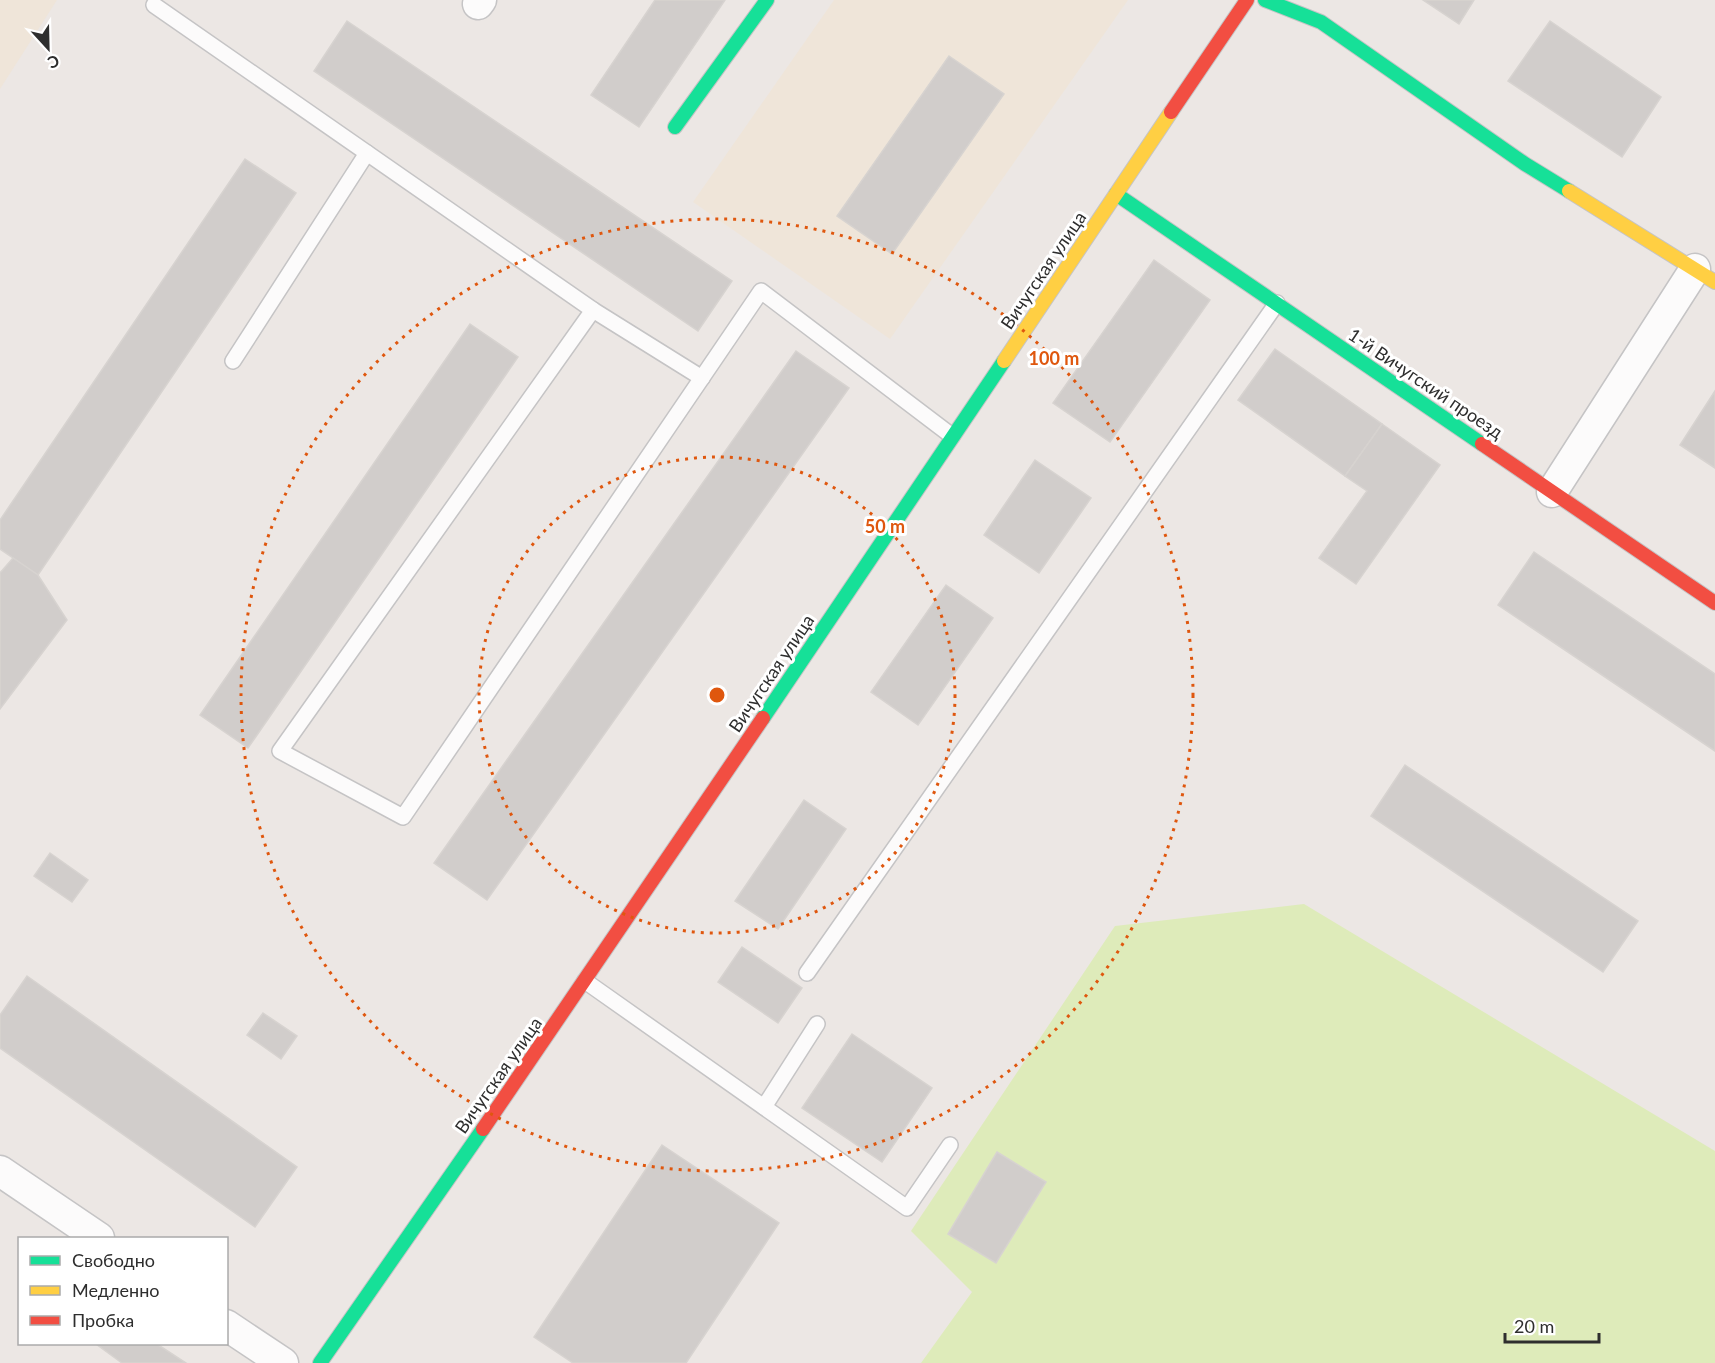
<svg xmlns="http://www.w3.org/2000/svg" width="1715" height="1363" font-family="Lato,sans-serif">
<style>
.education{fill:#efe5d9}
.pitch{fill:#deebba}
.building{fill:#d1cdcb;stroke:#d7d3d0;stroke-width:1.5}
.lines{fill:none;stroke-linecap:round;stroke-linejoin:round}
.lane-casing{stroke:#c5c4c5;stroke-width:18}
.street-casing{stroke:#c5c4c5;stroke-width:33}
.fast-casing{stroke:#c5c4c5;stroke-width:16}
.slow-casing{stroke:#c5c4c5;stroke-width:16}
.jam-casing{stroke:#c5c4c5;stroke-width:16}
.lane{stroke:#fcfbfb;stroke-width:15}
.street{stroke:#fcfbfb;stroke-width:30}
.fast{stroke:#16e098;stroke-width:14}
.slow{stroke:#ffcf43;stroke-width:14}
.jam{stroke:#f24e42;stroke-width:14}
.ring{fill:none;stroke:#df570e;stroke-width:3;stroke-dasharray:3 6}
.labels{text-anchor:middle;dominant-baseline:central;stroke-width:6;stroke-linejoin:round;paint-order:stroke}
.street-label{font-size:18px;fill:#2e2e2e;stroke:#fff}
.centre{fill:#df570e;stroke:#fff;stroke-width:3}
.ring-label{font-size:18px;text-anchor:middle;font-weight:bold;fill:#df570e;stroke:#fff;stroke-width:6;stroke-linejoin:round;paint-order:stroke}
</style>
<rect width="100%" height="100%" fill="#ece7e4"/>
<!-- education -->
<g class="education">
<path d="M0,0H57L0,89Z"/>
<path d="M834,0H1128L890,339L693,202Z"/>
</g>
<!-- pitch -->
<path class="pitch" d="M1304,904L1715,1151V1363H921L972,1292L911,1231L1115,926Z"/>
<!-- building -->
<g class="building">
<path d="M655,0H725L639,127L591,95Z"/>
<path d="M1423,0H1474L1459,24Z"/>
<path d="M347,21L732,281L698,331L314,71Z"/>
<path d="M1550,21L1661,97L1622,157L1508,81Z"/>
<path d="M949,56L1004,94L892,254L837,216Z"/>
<path d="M245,159L296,193L38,575L0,549V520Z"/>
<path d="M1154,260L1210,300L1110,442L1053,403Z"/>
<path d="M470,324L518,357L248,748L200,715Z"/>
<path d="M1275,349L1382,424L1345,476L1238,400Z"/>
<path d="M796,351L849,388L487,900L434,863Z"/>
<path d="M1715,391V468L1680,445Z"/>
<path d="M1382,424L1440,465L1356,584L1319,558L1367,491L1345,476Z"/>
<path d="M1035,460L1091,498L1039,573L984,535Z"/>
<path d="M1534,552L1715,674V751L1498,605Z"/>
<path d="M13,558L38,575L67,620L0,709V573Z"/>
<path d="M946,585L993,618L918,725L871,692Z"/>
<path d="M1405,765L1638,921L1603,972L1371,816Z"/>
<path d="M804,800L846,829L778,929L735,901Z"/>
<path d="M50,853L88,880L72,902L34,876Z"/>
<path d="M742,947L802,988L778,1023L718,982Z"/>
<path d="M27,976L297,1167L255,1227L0,1048V1015Z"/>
<path d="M263,1013L297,1036L281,1059L247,1035Z"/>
<path d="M852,1034L932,1088L882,1162L802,1108Z"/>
<path d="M662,1145L779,1223L686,1363H573L534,1337Z"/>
<path d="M997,1152L1046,1182L996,1263L948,1234Z"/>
<path d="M96,1344H157L186,1363H122Z"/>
</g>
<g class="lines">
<defs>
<g id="lane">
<path d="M154,5L593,310L280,751L403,817L761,291L952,436"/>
<path d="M593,310L702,378"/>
<path d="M233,361L367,153"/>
<path d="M807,973L1277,303"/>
<path d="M585,981L907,1208L950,1145"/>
<path d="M764,1107L817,1024"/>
</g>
<g id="street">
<path d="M478,4L481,0"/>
<path d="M1552,492L1695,269"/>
<path d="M0,1171L99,1238"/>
<path d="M226,1325L283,1363"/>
</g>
<g id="fast">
<path d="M1265,0L1321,22L1525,164L1569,191"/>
<path d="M675,127L767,0"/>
<path d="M1116,194L1482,444"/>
<path d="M763,718L1004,361"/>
<path d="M320,1363L483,1129"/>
</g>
<g id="slow">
<path d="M1569,191L1715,282"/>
<path d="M1004,361L1171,112"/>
</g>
<g id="jam">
<path d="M1171,112L1247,0"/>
<path d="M1482,444L1715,603"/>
<path d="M483,1129L763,718"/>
</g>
</defs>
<!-- lane casing -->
<use href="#lane" class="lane-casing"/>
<!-- street casing -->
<use href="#street" class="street-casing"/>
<!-- fast casing -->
<use href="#fast" class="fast-casing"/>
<!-- slow casing -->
<use href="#slow" class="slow-casing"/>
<!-- jam casing -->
<use href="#jam" class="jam-casing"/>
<!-- lane -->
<use href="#lane" class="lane"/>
<!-- street -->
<use href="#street" class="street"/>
<!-- fast -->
<use href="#fast" class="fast"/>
<!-- slow -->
<use href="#slow" class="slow"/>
<!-- jam -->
<use href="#jam" class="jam"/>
</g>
<!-- distance rings -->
<g class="ring">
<circle cx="717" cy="695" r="238"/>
<circle cx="717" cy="695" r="476"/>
</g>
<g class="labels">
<!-- street labels -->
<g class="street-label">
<text transform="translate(1043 270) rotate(-56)">Вичугская улица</text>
<text transform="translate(1426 383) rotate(34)">1-й Вичугский проезд</text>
<text transform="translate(771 673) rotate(-56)">Вичугская улица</text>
<text transform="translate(498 1075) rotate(-55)">Вичугская улица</text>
</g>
</g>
<circle cx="717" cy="695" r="9" class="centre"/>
<g class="ring-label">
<text x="1054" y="365">100 m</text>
<text x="885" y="533">50 m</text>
</g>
<!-- legend -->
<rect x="18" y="1237" width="210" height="108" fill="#ffffff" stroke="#ababab" stroke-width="1.5"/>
<rect x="30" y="1256" width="30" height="9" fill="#16e098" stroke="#ababab" stroke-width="1.5"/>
<text x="72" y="1267" font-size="18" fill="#2e2e2e">Свободно</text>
<rect x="30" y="1286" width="30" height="9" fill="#ffcf43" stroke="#ababab" stroke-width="1.5"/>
<text x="72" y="1297" font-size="18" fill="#2e2e2e">Медленно</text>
<rect x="30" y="1316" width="30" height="9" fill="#f24e42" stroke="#ababab" stroke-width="1.5"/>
<text x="72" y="1327" font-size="18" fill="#2e2e2e">Пробка</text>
<!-- north arrow -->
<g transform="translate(48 48) rotate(158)" stroke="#ffffff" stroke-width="4.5" paint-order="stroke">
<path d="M0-4.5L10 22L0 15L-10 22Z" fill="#2e2e2e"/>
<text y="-9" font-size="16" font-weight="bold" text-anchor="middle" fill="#2e2e2e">С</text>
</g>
<!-- scale -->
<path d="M1505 1333v9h94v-9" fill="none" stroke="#2e2e2e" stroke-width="3"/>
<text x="1514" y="1333" font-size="18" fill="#2e2e2e" stroke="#ffffff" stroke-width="4.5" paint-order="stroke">20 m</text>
</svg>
